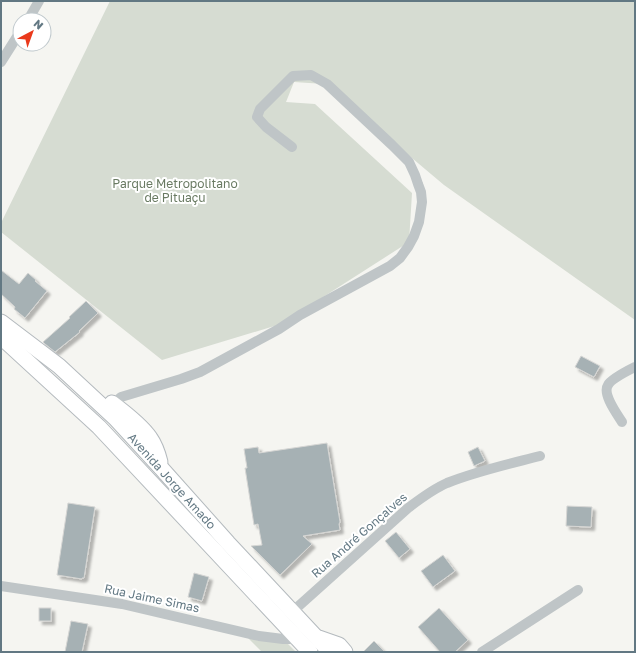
<svg xmlns="http://www.w3.org/2000/svg" width="636" height="653" font-family="'Golos Text',sans-serif">
<style>
.green{fill:#d6dcd2}
.building{fill:#a6b1b4;stroke:#d6d6d4;filter:url(#shadow)}
.lines{fill:none;stroke-linecap:round;stroke-linejoin:round}
.secondary-casing{stroke:#b4babe;stroke-width:17}
.minor{stroke:#bfc5c7;stroke-width:10}
.secondary{stroke:#fff;stroke-width:15}
.labels{text-anchor:middle;dominant-baseline:central;stroke-width:4;stroke-linejoin:round;paint-order:stroke}
.park-label{font-size:12px;fill:#697a62;stroke:#fff}
.street-label{font-size:12px;fill:#627883;stroke:#fff}
</style>
<defs>
<filter id="shadow"><feDropShadow dx="3.5" dy="3.5" stdDeviation="1" flood-color="#0004"/></filter>
</defs>
<rect width="100%" height="100%" fill="#f5f5f1"/>
<!-- green -->
<g class="green">
<path d="M110,1H635V320L444,185L324,84L294,82L286,102L315,104L412,193L409,242L281,324L162,360L1,232V223Z"/>
<path d="M248,638L287,643L296,652H262Z"/>
</g>
<!-- building -->
<g class="building">
<path d="M1,270L19,284L28,273L36,280L35,281L47,291L25,318L14,309L15,307L1,294Z"/>
<path d="M86,301L98,313L79,331L80,332L55,352L45,344L43,342L70,318L69,317Z"/>
<path d="M581,356L600,366L594,377L575,367Z"/>
<path d="M327,443L340,522L339,524L340,530L303,536L312,544L280,575L251,546L262,545L258,524L254,525L245,468H247L244,449L258,447L259,453Z"/>
<path d="M478,447L485,461L474,466L468,452Z"/>
<path d="M68,503L95,507L84,578H82V579L57,575Z"/>
<path d="M567,506L592,507L591,527L566,526Z"/>
<path d="M396,532L410,549L399,558L385,541Z"/>
<path d="M443,555L455,571L433,587L421,571Z"/>
<path d="M194,573L209,577L202,601L188,597Z"/>
<rect x="39" y="608" width="12" height="13"/>
<path d="M439,608L468,640L455,652H440L418,627Z"/>
<path d="M71,621L88,624L82,652H65Z"/>
<path d="M374,641L385,652H363Z"/>
</g>
<g class="lines">
<defs>
<g id="secondary">
<path d="M1,322L59,366L115,418L162,469L228,543L330,652"/>
<path d="M1,337L99,427L310,652"/>
<path d="M112,403C124,412 142,426 150,438C155,445 158,454 160,462"/>
<path d="M319,638L339,645L345,652"/>
</g>
</defs>
<!-- secondary casing -->
<use href="#secondary" class="secondary-casing"/>
<!-- minor -->
<g class="minor">
<path d="M28,20L39,1"/>
<path d="M1,62L20,32"/>
<path d="M113,404L121,397L181,379L200,372L279,329L300,315L390,266L400,258L408,247L414,236L419,222L422,202L421,192L418,184L415,175L409,162L392,145L327,84L311,75L293,76L260,109L257,117L266,127L292,147"/>
<path d="M622,422C617,414 602,394 608,385C611,379 629,370 635,367"/>
<path d="M1,586L122,604L259,636L283,639H298"/>
<path d="M292,612L408,508C420,499 433,489 447,483C477,471 509,464 540,456"/>
<path d="M482,652L578,590"/>
</g>
<!-- secondary -->
<use href="#secondary" class="secondary"/>
</g>
<g class="labels">
<!-- park labels -->
<g class="park-label">
<text x="175" y="183">Parque Metropolitano<tspan x="175" dy="14">de Pituaçu</tspan></text>
</g>
<!-- street labels -->
<g class="street-label">
<text transform="translate(172 481) rotate(48)">Avenida Jorge Amado</text>
<text transform="translate(359 535) rotate(-41)">Rua André Gonçalves</text>
<text transform="translate(152 598) rotate(12)">Rua Jaime Simas</text>
</g>
</g>
<!-- border -->
<rect width="636" height="653" fill="none" stroke="#627883" stroke-width="4"/>
<!-- north arrow -->
<g transform="translate(32 32) rotate(41)"><circle r="19" fill="#ffffff" stroke="#c0c9cd"/>
<path d="M0-3L7 15L0 10L-7 15Z" fill="#ea391b"/>
<text y="-6" font-size="11" font-weight="bold" text-anchor="middle" fill="#627883">N</text>
</g>
</svg>
